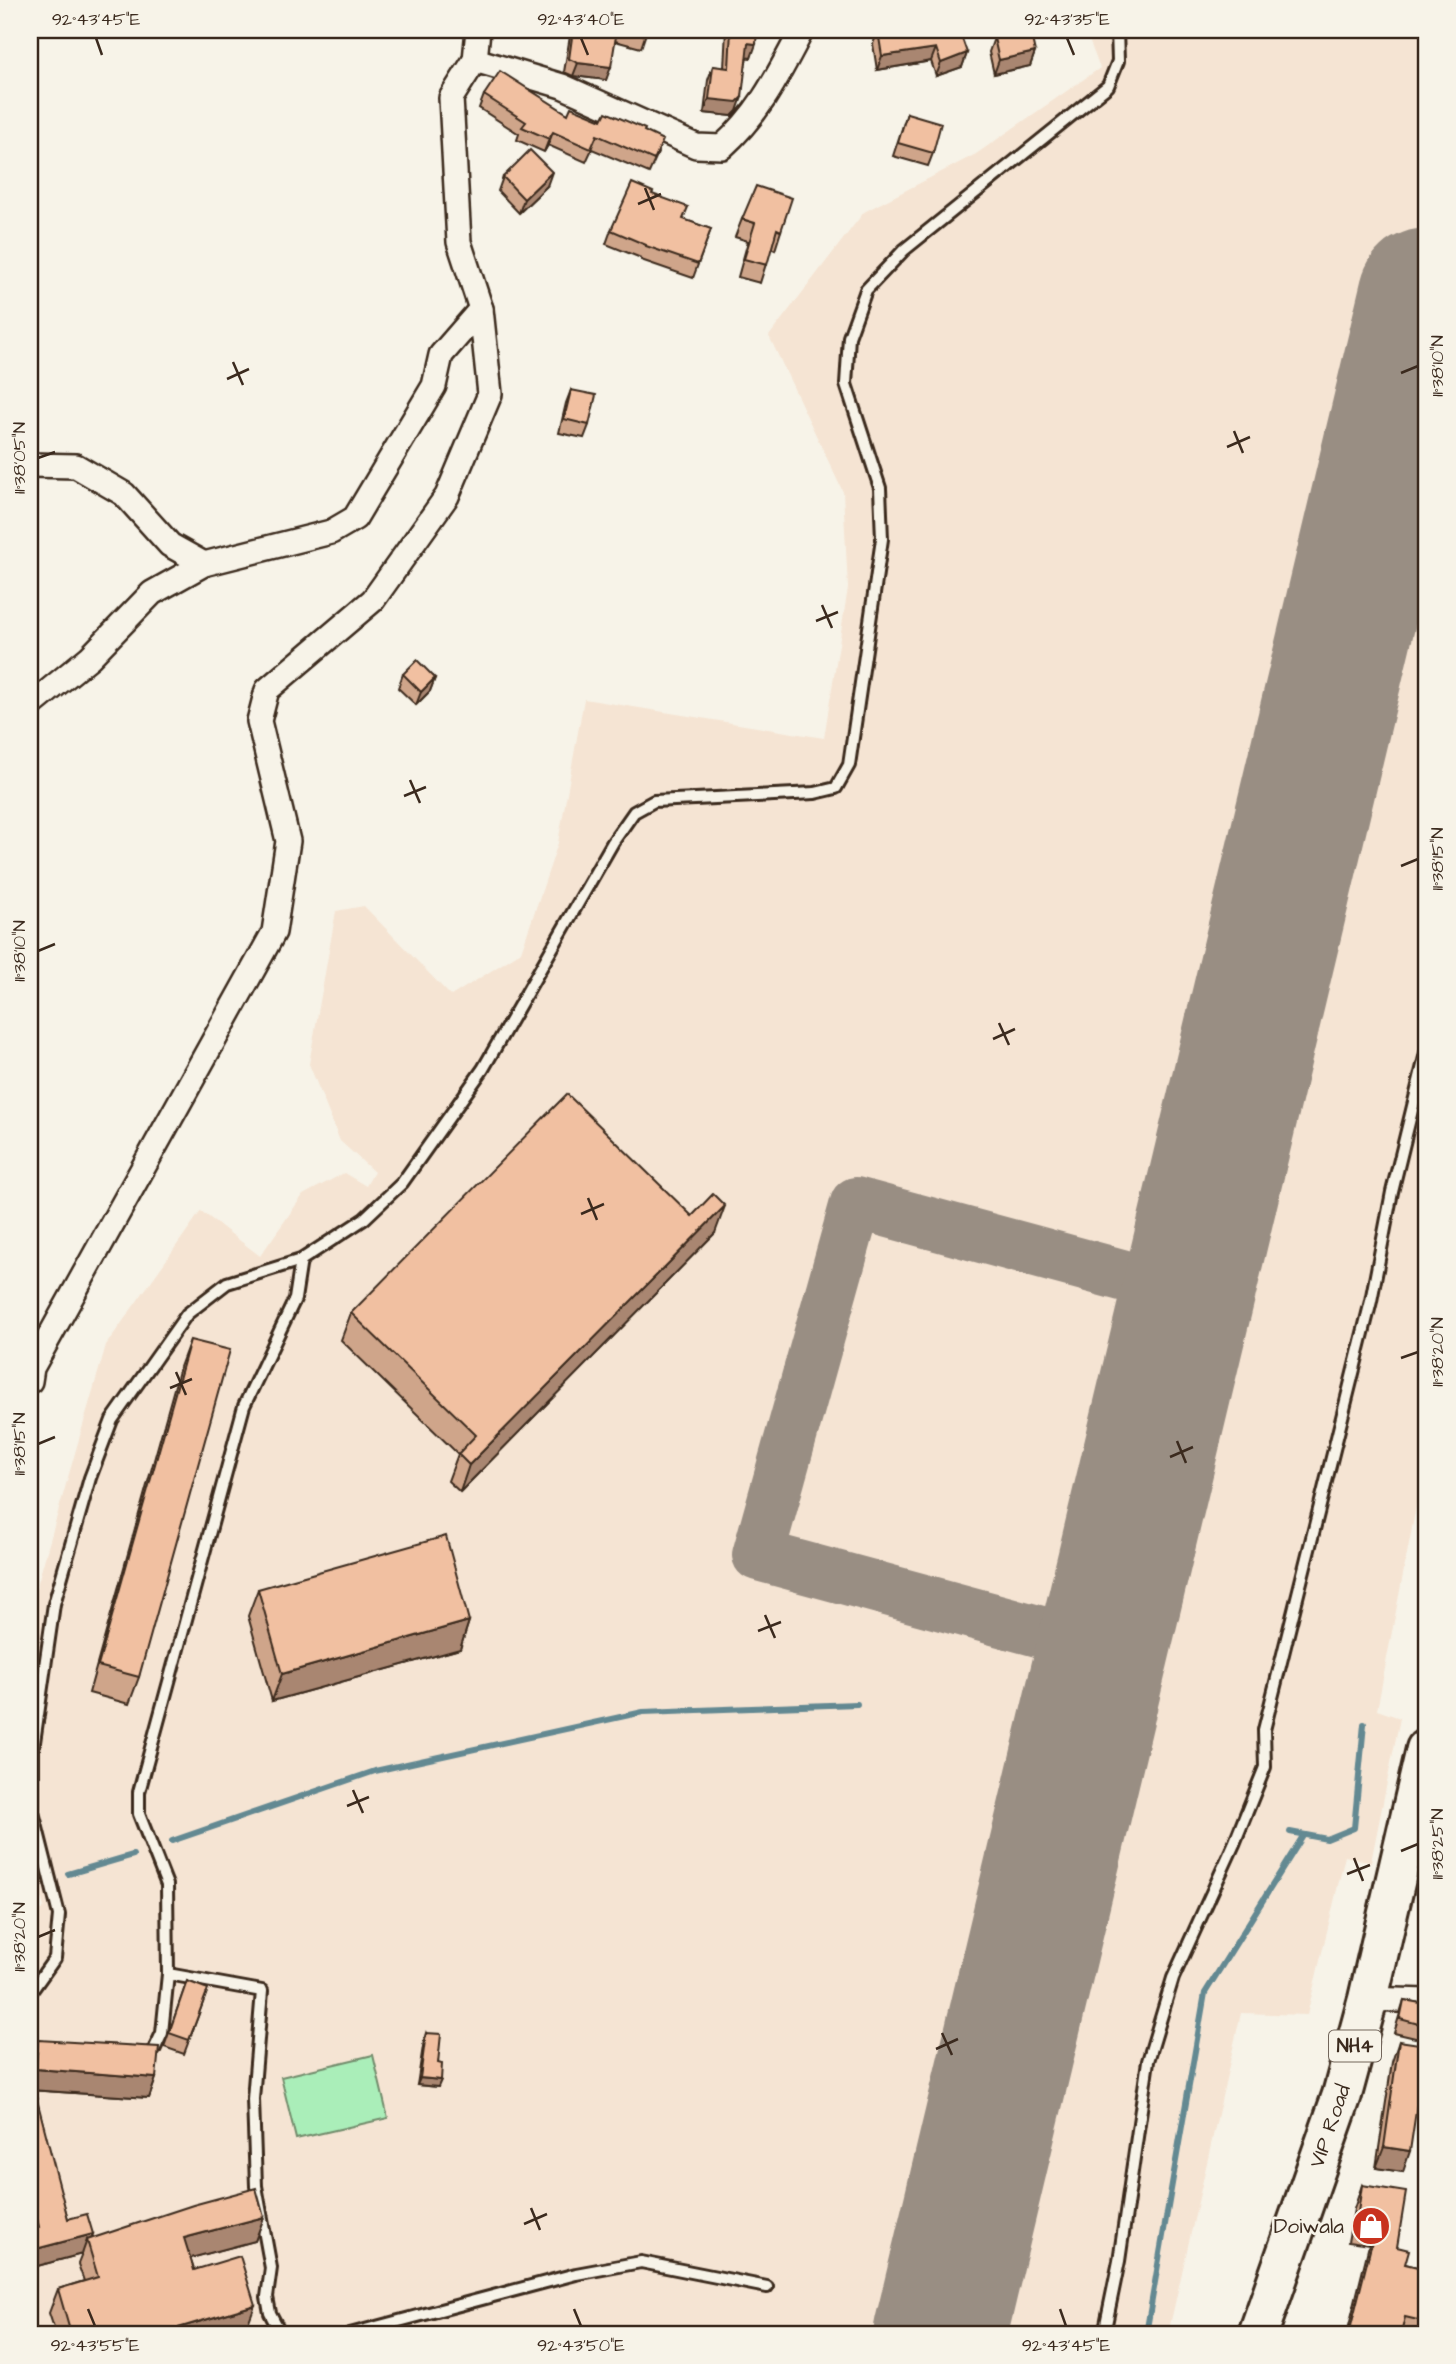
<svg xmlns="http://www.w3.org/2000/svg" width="1456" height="2364" font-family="'Architects Daughter',sans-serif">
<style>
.built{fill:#f5e4d3}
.green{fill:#aaeeb9;stroke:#728c6c;stroke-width:2}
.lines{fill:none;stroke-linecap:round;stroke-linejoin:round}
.stream{stroke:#648992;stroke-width:6}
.taxiway{stroke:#998e83;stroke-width:52}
.runway{stroke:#998e83;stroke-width:133}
.lane-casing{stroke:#3b2a1e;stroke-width:16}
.street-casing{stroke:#3b2a1e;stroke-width:28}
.highway-casing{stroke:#3b2a1e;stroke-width:44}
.lane{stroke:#f7f3e8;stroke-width:10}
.street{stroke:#f7f3e8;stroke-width:23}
.highway{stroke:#f7f3e8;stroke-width:38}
.wall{fill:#cfa58a;stroke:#3b2a1e;stroke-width:2}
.shaded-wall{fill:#a98671;stroke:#3b2a1e;stroke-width:2}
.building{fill:#f1c0a1;stroke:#3b2a1e;stroke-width:2}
.ticks{fill:none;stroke:#3b2a1e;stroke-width:2.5}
.labels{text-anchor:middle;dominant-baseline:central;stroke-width:5;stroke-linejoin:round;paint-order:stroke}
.shield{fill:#f7f3e8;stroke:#73665b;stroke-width:2}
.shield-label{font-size:19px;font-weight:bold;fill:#3b2a1e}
.street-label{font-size:21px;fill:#3b2a1e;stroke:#f7f3e8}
.poi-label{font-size:21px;fill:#3b2a1e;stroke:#f7f3e8;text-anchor:end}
.neatline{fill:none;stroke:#3b2a1e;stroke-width:2.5}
.ticks-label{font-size:18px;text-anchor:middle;fill:#3b2a1e}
</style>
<rect width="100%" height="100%" fill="#f7f3e8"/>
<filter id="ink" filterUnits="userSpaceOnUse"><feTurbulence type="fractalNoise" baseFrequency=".0143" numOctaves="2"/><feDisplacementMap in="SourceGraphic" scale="14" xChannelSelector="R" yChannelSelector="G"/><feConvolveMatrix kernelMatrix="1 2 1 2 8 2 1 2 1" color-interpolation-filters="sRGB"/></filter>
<g filter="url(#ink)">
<!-- built -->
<path class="built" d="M1085,30H1426V1455L1377,1710L1400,1718L1371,1862L1345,1856L1307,2015L1241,2013L1168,2334H30V1922L44,1907L30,1862V1610L106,1345L201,1211L260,1256L303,1195L344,1173L366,1186L374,1172L340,1141L309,1064L336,911L364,906L451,996L521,952L558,843L584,699L824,738L848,588L843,492L769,336L864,212L976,154L1100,68Z"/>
<!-- green -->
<path class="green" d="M373,2055L388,2118L296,2139L281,2077Z"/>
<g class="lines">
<!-- stream -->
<g class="stream">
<path d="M1290,1832L1327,1839L1354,1828L1364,1724"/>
<path d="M172,1841L375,1771L643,1712L857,1704"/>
<path d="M68,1874L133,1855"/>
<path d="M30,1882H31"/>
<path d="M1146,2334L1205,1993L1303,1836"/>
</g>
<!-- taxiway -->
<path class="taxiway" d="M1104,1649L758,1555L856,1203L1188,1293"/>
<!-- runway -->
<path class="runway" d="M940,2334L1426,295"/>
<defs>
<g id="lane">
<path d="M168,1974L262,1991L253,2099L256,2186L271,2268L267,2297L270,2313L281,2334"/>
<path d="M30,1993L55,1958L59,1915L33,1812V1749L54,1604L90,1478L112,1420L187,1314L227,1283L301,1260L364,1219L402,1183L483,1069L613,842L634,812L654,801L815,793L836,788L849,765L882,539L880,488L846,384L849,337L866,290L904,250L1108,86L1118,61L1117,30"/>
<path d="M146,2055L154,2050L162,2033L168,1974L167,1885L139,1814V1792L244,1406L295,1299L301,1260"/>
<path d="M350,2334L576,2274L641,2262L767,2287"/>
<path d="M1104,2334L1119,2261L1148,2061L1173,1978L1234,1844L1265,1767L1264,1730L1371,1301L1392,1192L1426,1053"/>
</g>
<g id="street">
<path d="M475,60L478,30"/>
<path d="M30,465L76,466L124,494L170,545L204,564"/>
<path d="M30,706L90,657L152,593L204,564L331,532L355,518L434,386L441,355L481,309"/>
<path d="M30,1381L32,1368L274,932L288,841L259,721L267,690L373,600L447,496L490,394L481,309L459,242L451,98L475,60L562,86L696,146L722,147C761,112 778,75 802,30"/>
<path d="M1368,1999L1426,2001"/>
</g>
<path id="highway" d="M1258,2334L1342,2095L1368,1999L1426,1749"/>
</defs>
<!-- lane casing -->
<use href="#lane" class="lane-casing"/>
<!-- street casing -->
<use href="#street" class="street-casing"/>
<!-- highway casing -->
<use href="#highway" class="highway-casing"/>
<!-- lane -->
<use href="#lane" class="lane"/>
<!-- street -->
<use href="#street" class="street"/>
<!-- highway -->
<use href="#highway" class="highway"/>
</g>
<!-- wall -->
<g class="wall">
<path d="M572,30H647L641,48L615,41L606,80L573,76L564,72L570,36Z"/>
<path d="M726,30H757L751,58L747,57L737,111L732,116L704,113L708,80L713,66L724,68Z"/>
<path d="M878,31L967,53L962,67L936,76L931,61L877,70L873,44Z"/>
<path d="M994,38L1035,52L1030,66L994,74L989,52Z"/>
<path d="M484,95L568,114L602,120L644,131L658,153L649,173L592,149L586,162L548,145L544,152L517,140L519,134L479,108Z"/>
<path d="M907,113L933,153L928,166L893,156Z"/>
<path d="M503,177L547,186L519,213L498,191Z"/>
<path d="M652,194L683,219L711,229L693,278L641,260V258L606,244L611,230Z"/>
<path d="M742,219L781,231L775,250L771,248L760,283L738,277L748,241L735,237Z"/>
<path d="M571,390L589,425L584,438L559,433L566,403Z"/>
<path d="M403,674L435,678L430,691L416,705L398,688Z"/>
<path d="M692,1216L715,1233L460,1492L448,1481L458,1454L341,1340L351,1313Z"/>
<path d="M190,1340L139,1677L129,1704L89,1693L180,1367Z"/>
<path d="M258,1589L469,1621L460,1649L272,1701L248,1616Z"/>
<path d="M187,1981L208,1989L184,2054L164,2047Z"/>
<path d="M1404,2000L1426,2004V2035L1424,2040L1394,2033Z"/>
<path d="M426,2033L438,2063V2087L417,2085L424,2040Z"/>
<path d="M38,2040L156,2078L149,2098L30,2090L31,2061Z"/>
<path d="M1399,2041L1403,2172L1376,2168L1392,2062Z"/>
<path d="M33,2096L68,2219L93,2234L91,2238L264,2217L255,2241L190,2258L194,2270L246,2329L229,2334H56L49,2313L58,2289L84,2281L78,2264L82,2254L30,2268V2106Z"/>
<path d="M1362,2185L1397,2247L1405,2264L1426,2269V2334H1347L1369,2245L1348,2242L1354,2209Z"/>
</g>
<!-- shaded-wall -->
<g class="shaded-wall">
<path d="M504,30H533L531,34Z"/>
<path d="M748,43L756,44L751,58L743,57Z"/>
<path d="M936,48L931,61L877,70L882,56Z"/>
<path d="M1035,52L1030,66L994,74L999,60Z"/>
<path d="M967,53L962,67L936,76L941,63Z"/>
<path d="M578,63L611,67L606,80L573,76Z"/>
<path d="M742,97L737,111L732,116L704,113L709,99Z"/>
<path d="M553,132L548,145L544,152L549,139Z"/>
<path d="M552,172L547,186L519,213L524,199Z"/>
<path d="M435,678L430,691L416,705L421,692Z"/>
<path d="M725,1206L715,1233L460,1492L469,1465Z"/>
<path d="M469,1621L460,1649L272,1701L282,1674Z"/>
<path d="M36,2069L156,2078L149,2098L30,2090V2086Z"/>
<path d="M420,2078L441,2080L438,2087L417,2085Z"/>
<path d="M1384,2147L1410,2151L1403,2172L1376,2168Z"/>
<path d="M264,2217L255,2241L176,2262L184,2238Z"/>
<path d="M93,2234L89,2246L87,2240L82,2254L30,2268V2255L32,2250Z"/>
<path d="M255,2305L246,2329L229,2334H158Z"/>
</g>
<!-- building -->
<g class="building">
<path d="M573,30H617L611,67L578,63L569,59Z"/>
<path d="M625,30H647L645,35Z"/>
<path d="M731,30H757L756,44L748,43L742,97L737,102L709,99L713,66L729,68Z"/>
<path d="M884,30H959L967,53L941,63L936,48L882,56L878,31Z"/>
<path d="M1030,30L1035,52L999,60L994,38Z"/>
<path d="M500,71L568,114L571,107L602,120L606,112L645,129L644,131L663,140L654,160L597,135L591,149L553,132L549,139L522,127L526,122L484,95Z"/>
<path d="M907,113L941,123L933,153L898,143Z"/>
<path d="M530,150L552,172L524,199L503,177Z"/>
<path d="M632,183L653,192L652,194L688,207L683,219L711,229L698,264L646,246V245L611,230Z"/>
<path d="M756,186L792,198L781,231L777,229L767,265L744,259L755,223L742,219Z"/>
<path d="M571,390L596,395L589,425L564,419Z"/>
<path d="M417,660L435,678L421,692L403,674Z"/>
<path d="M567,1094L692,1216L713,1194L725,1206L469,1465L458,1454L476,1435L351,1313Z"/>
<path d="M190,1340L230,1350L139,1677L98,1666Z"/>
<path d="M446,1536L469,1621L282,1674L258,1589Z"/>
<path d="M187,1981L208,1989L189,2040L169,2033Z"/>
<path d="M1404,2000L1426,2004V2026L1400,2019Z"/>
<path d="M426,2033L441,2034L438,2063L442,2064L441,2080L420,2078Z"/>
<path d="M38,2040L159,2047L156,2078L36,2069Z"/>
<path d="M1399,2041L1426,2045L1410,2151L1384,2147Z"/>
<path d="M33,2096H36L68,2219L87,2214L93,2234L32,2250L30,2243V2229L39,2227L30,2191V2131V2134Z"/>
<path d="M1362,2185L1406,2192L1397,2247L1409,2250L1405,2264L1426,2269V2322L1405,2317L1401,2334H1349L1377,2222L1357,2219Z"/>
<path d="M256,2188L264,2217L184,2238L194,2270L240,2256L255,2305L158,2334H71L58,2289L98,2277L87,2240L193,2205Z"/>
</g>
</g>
<!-- ticks -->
<path class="ticks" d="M96,38L102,55M581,38L588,55M1067,38L1074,55M645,188L654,210M638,204L661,194M233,362L243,385M1401,373L1418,366M227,379L249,369M1234,431L1243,453M1227,447L1250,437M38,458L55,452M822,605L832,628M816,621L838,612M410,780L420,803M404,796L426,787M1401,866L1418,859M38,951L55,944M999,1023L1009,1045M993,1039L1015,1029M588,1198L597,1220M581,1214L604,1204M1401,1358L1418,1352M176,1372L186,1395M170,1388L192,1379M1177,1441L1186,1463M38,1444L55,1437M1170,1457L1193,1447M765,1615L775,1638M758,1631L781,1622M353,1790L363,1813M347,1806L369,1797M1401,1851L1418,1844M1354,1858L1363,1881M1347,1874L1370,1865M38,1937L55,1930M942,2033L952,2055M936,2049L958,2039M531,2208L540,2230M524,2224L547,2214M88,2309L95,2326M574,2309L581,2326M1060,2309L1066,2326"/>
<!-- icons -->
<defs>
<symbol id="shop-disc" viewBox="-11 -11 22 22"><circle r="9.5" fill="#c8321e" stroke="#f7f3e8"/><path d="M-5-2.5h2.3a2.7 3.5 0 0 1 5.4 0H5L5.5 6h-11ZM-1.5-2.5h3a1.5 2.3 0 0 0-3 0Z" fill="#fff"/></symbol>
</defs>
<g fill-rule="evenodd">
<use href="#shop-disc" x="1349" y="2204" width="44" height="44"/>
</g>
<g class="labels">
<!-- shield labels -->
<rect class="shield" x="1329" y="2030.5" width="52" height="31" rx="5"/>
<g class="shield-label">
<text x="1355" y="2046">NH4</text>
</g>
<!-- street labels -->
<g class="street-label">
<text transform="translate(1330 2126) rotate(-71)">VIP Road</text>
</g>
<!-- poi labels -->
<g class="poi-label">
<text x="1344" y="2226">Doiwala</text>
</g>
</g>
<!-- margin -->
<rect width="1456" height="2364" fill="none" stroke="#f7f3e8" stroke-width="77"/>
<rect x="38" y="38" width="1380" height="2288" class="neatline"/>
<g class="ticks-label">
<text x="96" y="25">92°43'45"E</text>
<text x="581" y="25">92°43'40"E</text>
<text x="1067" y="25">92°43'35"E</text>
<text transform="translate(1437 366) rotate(-90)" y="6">11°38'10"N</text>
<text transform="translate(19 458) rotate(-90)" y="6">11°38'05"N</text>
<text transform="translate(1437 859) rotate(-90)" y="6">11°38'15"N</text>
<text transform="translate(19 951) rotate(-90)" y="6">11°38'10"N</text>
<text transform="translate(1437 1352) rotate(-90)" y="6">11°38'20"N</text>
<text transform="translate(19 1444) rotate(-90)" y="6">11°38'15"N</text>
<text transform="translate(1437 1844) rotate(-90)" y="6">11°38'25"N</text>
<text transform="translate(19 1937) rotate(-90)" y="6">11°38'20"N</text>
<text x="95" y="2351">92°43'55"E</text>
<text x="581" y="2351">92°43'50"E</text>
<text x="1066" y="2351">92°43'45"E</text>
</g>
</svg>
